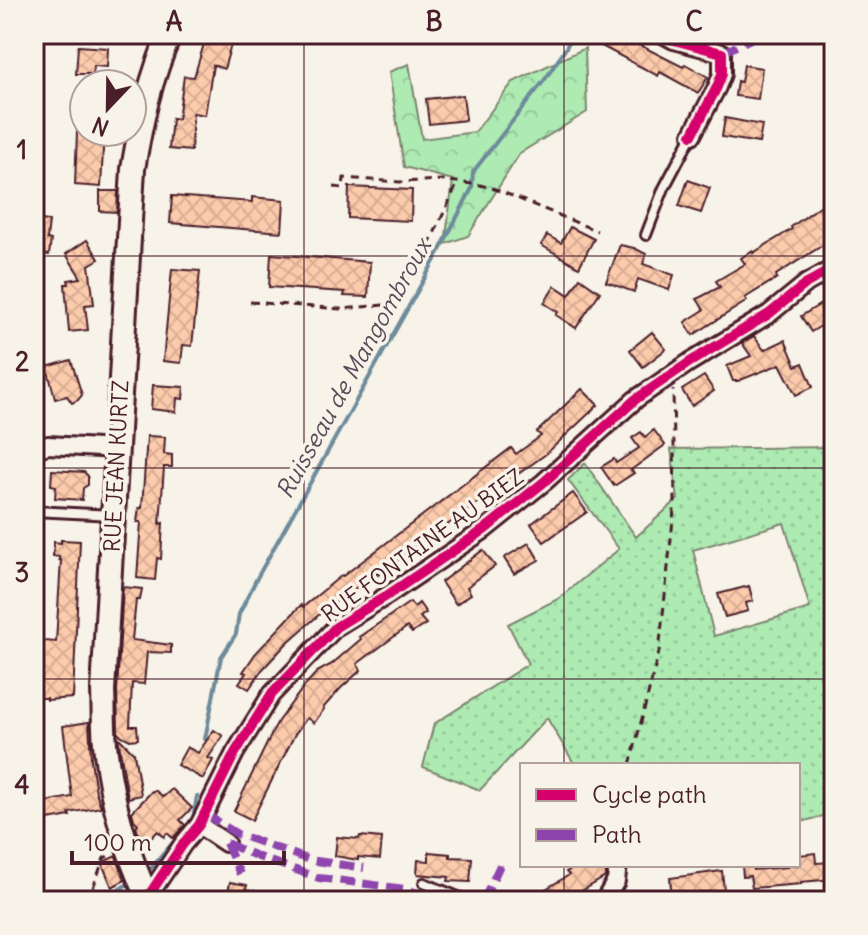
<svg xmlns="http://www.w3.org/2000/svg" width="868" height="935" font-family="Delius,sans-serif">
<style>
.grass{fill:url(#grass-dots);stroke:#7c856f;stroke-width:2;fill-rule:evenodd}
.forest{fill:url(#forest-crowns);stroke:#7c856f;stroke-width:2}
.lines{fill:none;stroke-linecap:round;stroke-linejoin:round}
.stream{stroke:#6e8b9b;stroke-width:4}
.building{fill:url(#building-cross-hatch);stroke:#4a1f2b;stroke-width:2}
.lane-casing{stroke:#4a1f2b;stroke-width:14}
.street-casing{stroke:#4a1f2b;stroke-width:22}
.secondary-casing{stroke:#4a1f2b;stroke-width:28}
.path{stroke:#4a1f2b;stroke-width:3;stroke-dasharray:8 6;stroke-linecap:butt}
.lane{stroke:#f7f3e8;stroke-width:8}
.street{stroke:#f7f3e8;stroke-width:16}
.secondary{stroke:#f7f3e8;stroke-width:22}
.quiet{stroke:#8e44ad;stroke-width:8;stroke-dasharray:16 8;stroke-linecap:butt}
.cycleway-casing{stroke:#f7f3e8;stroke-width:15}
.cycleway{stroke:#d6006c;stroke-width:10}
.grid{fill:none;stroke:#4a1f2b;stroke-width:2;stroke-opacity:0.55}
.labels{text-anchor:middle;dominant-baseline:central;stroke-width:7;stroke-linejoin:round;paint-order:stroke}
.street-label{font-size:22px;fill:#4a1f2b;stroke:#f7f3e8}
.water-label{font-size:24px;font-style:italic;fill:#594c5a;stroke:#f7f3e8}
.neatline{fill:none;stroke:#4a1f2b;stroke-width:3}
.grid-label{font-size:26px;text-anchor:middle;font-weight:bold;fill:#4a1f2b}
</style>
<defs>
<pattern id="grass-dots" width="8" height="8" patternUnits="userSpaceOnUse" patternTransform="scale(2)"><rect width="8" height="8" fill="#adebb3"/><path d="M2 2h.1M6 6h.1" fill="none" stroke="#96c99a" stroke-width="1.8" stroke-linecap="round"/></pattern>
<pattern id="forest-crowns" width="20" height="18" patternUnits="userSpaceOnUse" patternTransform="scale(2)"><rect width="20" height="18" fill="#adebb3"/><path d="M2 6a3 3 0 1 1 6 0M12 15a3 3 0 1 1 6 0" fill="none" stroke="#96c99a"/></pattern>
<pattern id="building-cross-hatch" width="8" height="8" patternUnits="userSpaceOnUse" patternTransform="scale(2)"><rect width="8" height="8" fill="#fccbac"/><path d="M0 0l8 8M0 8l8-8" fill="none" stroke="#daae94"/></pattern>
</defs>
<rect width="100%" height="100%" fill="#f7f3e8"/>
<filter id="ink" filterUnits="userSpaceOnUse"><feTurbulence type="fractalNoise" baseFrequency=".0125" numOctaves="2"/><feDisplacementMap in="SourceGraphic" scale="16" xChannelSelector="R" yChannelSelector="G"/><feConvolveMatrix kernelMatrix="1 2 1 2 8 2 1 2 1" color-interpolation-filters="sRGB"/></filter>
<g filter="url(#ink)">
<!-- grass -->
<path class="grass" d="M834,447V813L798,823V765H575L547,718L480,790L423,767L434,724L528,664L508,624L558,599L619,549L568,480L585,463L636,537L678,499L671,449ZM784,523L810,608L714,636L693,550Z"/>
<!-- forest -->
<path class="forest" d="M585,48L587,112L520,153L468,236L445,244L453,180L404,167L389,72L409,64L422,139L475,132L513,82Z"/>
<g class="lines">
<!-- stream -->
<g class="stream">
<path d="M205,739L221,657L236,634L239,614L257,578L437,256L472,188L473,172L546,78L566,48L572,34"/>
<path d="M146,874L193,819L197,796"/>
<path d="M116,901L118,890L128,884"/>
</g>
</g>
<!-- building -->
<g class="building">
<path d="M207,34H227L225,39L232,41L224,69L213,65L205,115L193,113L191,151L169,149L172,118L178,119L184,76L194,77Z"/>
<path d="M598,34H618L683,67L685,64L708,77L698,93L660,72L658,76L594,42Z"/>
<path d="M78,46L108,48L107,67L94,66L93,74H76Z"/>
<path d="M744,65L762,68L758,99L735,96L737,81L741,82Z"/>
<path d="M463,95L466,120L429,124L426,99Z"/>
<path d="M725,118L762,125L759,143L722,137Z"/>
<path d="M77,132H104L101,187L75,185Z"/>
<path d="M688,180L710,188L701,213L679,206Z"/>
<path d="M349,187L412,190L411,221L348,218Z"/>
<path d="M100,191H118L117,212L100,211Z"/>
<path d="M172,196L252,202V197L284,200L282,232L170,223Z"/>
<path d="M834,196V238L776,275L777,278L745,298L747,301L693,335L685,322L704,310L697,299L720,287L716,281L745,264L741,258L752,251L753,253L792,229L791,227Z"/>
<path d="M34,219L49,221L47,239L51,240L49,255L34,253Z"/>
<path d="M570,227L594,239L579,267L541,245L547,235L561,243Z"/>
<path d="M87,240L99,259L89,265L94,304L85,305L88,330L69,332L65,284H69L68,280L81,278L66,254Z"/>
<path d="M620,245L634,248L646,254L643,264L674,275L669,290L638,279L634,292L606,282Z"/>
<path d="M271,254L370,262L368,297L344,296L345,292L269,287Z"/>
<path d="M172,269L200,271L192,346L183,345L181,363L163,361Z"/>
<path d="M580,278L600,292L576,328L556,315L558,312L544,303L555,286L569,295Z"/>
<path d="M834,296V318L811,332L801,316Z"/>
<path d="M652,332L666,349L643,367L630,350Z"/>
<path d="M754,336L764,350L785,340L796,366L803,363L813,387L796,395L780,364L738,381H733L727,366L751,356L742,343Z"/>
<path d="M71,360L82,395L78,400L72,403L67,396L55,399L47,367Z"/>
<path d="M704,376L714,391L692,406L682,390Z"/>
<path d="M153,385L184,387L183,399L177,398L176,412L151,409Z"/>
<path d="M582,389L598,405L546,454L400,559L378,575L377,573L322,612L287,643L262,670L249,689L239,683L246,673L243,672L255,654L301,605L303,607L342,575L343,576L511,448L516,454L541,436L537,432Z"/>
<path d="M654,430L665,445L631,470L634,473L614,486L601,467L614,459L616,463L639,448L632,438L641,432L645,437Z"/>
<path d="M147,436L165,437L164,454L172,455V467H164L160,524L163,523L161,559L157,558L155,580L137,578L141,522H137L139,508H142Z"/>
<path d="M52,470L84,472L88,476V485L83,488L82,500L55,498L56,486L51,485Z"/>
<path d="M573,493L587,512L544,542L531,524Z"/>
<path d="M61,540L80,541L73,698L47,700V698H34V640L56,642L61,560H59V557L53,556L54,542L61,543Z"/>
<path d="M529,543L539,560L514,574L504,558Z"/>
<path d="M483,550L495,566L467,587L471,594L456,604L441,582Z"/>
<path d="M749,586L753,601L746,603L748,611L725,617L718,594Z"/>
<path d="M123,587L142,589L140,600H136L132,640L171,645V653L147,652L144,684L132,683L130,726H137L138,739L130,740L118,734V729L117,691Z"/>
<path d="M410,602L414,607L419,603L426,613L420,617L426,624L412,633L407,627L357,664L361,670L341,688L323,708L324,709L314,723L307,718L295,734L252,820L234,811L278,721L306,684L317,672L332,664L361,639L359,637Z"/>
<path d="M89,722L91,760L96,792L101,807L69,813L70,816L37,822L34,804L72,797L63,726Z"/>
<path d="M214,730L223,736L208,758L213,760L203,779L177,765L187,747L198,753Z"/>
<path d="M118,737L134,753L141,795L128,798Z"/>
<path d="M172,789L192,808L180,820L185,825L173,838L167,833L164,837L158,831L147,842L138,833L136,826L138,824L134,820L132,812L152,791H156L163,797Z"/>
<path d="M360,836L382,838L380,859L358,857V860L335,856L337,837L359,839Z"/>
<path d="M429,852L450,854V857L472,858L470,882L448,881L449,877L417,874L418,860L429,861Z"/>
<path d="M815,853L816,863L834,862V879L801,882V884L752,888L750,876L743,877L742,865H753V870L787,867V865H798V862H800L799,855Z"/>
<path d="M116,856L125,880L112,887L103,866L105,861Z"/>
<path d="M578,865H602L606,873L605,877L565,901H552L544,890L569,875L566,872Z"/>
<path d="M722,871L724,890L699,893V895L672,898L670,878Z"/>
<path d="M230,882L247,885L246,889L279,896L278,901H226Z"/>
</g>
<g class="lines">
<defs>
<g id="lane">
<path d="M646,235L664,188L692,135"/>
<path d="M34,511L113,515"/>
<path d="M424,883L468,901"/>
</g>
<g id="street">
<path d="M663,34L674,40L722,53V74L717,87L692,135"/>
<path d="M34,449L48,445L116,449"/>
<path d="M199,825L226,843"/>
<path d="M147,898L183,844L199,825L235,753L271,695L336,627L388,595L484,530L544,482L636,399L690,362L769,314L807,283L834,268"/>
<path d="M604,901L616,881L618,865"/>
</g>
<path id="secondary" d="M149,901C127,853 112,805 106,753C103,732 104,711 103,691L133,169C141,122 150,78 170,34"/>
</defs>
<!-- lane casing -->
<use href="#lane" class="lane-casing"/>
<!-- street casing -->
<use href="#street" class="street-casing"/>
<!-- secondary casing -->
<use href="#secondary" class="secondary-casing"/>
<!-- path -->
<g class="path">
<path d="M334,187L343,188L344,178L400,182L442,180L480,185L495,189L597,231"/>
<path d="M250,302L341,309L384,305L394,299L415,265L427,249L458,182"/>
<path d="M630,765L659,652L675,501L673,390"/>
<path d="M88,901L104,858L113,854"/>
</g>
<!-- lane -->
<use href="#lane" class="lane"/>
<!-- street -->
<use href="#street" class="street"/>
<!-- secondary -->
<use href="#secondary" class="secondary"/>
<!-- quiet -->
<g class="quiet">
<path d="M722,53L761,34"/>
<path d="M205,814L237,834L310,860L364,868"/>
<path d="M226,843L261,858L319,878L406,889L440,901"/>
<path d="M226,843L240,874"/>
<path d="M483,901L501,863"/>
</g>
<defs>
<g id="cycleway">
<path d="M663,34L674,40L722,53V74L717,87L692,135"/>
<path d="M147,898L183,844L199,825L235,753L271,695L336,627L388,595L484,530L544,482L636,399L690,362L769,314L807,283L834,268"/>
</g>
</defs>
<!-- cycleway casing -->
<use href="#cycleway" class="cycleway-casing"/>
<!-- cycleway -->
<use href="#cycleway" class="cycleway"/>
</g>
</g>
<!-- grid -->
<path class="grid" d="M304,34V901M564,34V765M34,256H834M34,468H834M34,679H834M564,865V901"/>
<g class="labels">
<!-- street labels -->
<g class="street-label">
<text transform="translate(116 466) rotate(-87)">RUE JEAN KURTZ</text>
<text transform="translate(422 545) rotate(-36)">RUE FONTAINE AU BIEZ</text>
</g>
<!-- water labels -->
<g class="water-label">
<text transform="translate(353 368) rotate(-61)">Ruisseau de Mangombroux</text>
</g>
</g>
<!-- margin -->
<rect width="868" height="935" fill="none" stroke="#f7f3e8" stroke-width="88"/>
<!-- legend -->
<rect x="520" y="763" width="280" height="104" fill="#f7f3e8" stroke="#b29e9c" stroke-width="2"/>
<rect x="536" y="789" width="40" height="12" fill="#d6006c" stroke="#b29e9c" stroke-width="2"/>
<text x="592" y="803" font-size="24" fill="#4a1f2b">Cycle path</text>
<rect x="536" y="829" width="40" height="12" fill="#8e44ad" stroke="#b29e9c" stroke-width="2"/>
<text x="592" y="843" font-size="24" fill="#4a1f2b">Path</text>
<!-- north arrow -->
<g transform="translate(108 108) rotate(202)"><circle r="38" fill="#f7f3e8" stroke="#b29e9c" stroke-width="2"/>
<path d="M0-6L14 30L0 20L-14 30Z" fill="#4a1f2b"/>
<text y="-12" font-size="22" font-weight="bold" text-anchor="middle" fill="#4a1f2b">N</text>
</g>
<!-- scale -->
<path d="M72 851v12h212v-12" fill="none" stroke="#4a1f2b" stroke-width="4"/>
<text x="84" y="851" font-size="24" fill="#4a1f2b" stroke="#f7f3e8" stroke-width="6" paint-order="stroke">100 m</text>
<rect x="44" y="44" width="780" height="847" class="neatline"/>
<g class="grid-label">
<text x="174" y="31">A</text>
<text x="434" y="31">B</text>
<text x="694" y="31">C</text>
<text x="22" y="159">1</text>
<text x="22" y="371">2</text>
<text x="22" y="582">3</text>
<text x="22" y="794">4</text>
</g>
</svg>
